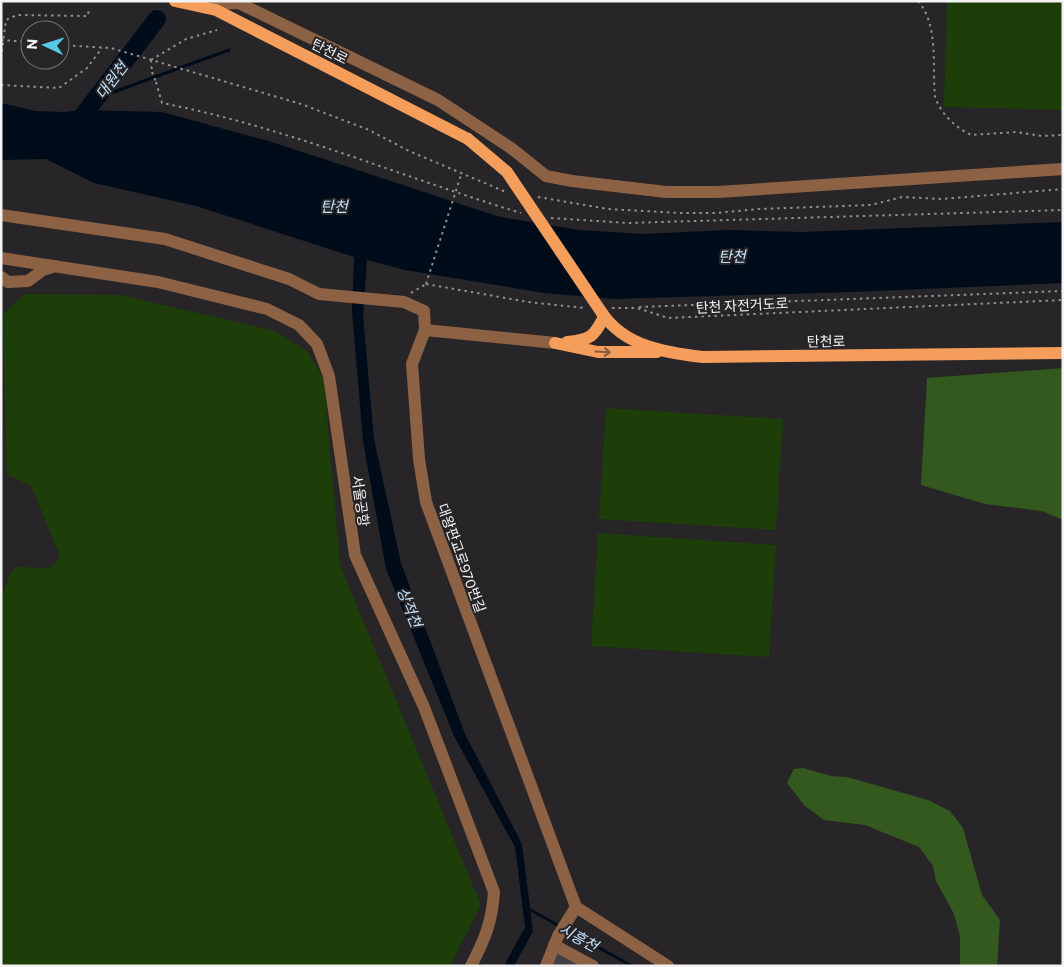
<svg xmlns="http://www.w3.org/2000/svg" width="1064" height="967" font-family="Commissioner,'Noto Sans KR',sans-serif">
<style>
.green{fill:#1d3e08}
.forest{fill:#33591e}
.water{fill:#000c19}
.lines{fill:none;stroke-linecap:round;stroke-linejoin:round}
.stream{stroke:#000c19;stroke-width:3}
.river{stroke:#000c19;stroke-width:18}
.building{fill:#424044;stroke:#676469}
.path{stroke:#8f8e90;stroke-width:2;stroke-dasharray:2.5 4;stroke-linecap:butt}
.minor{stroke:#8d6244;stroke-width:12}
.major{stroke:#f59d5a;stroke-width:12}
.path-bridge{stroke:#8f8e90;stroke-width:2;stroke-dasharray:2.5 4;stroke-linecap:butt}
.major-bridge{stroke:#f59d5a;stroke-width:12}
.oneway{stroke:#845b3e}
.labels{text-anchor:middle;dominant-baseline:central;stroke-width:4;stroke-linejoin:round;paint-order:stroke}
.street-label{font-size:14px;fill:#f4f3f5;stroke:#272528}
.water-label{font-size:15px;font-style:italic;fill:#bfe1fb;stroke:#272528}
</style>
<rect width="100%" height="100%" fill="#272528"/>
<!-- green -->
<g class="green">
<path d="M947,1H1063V110L944,107Z"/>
<path d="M24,294L120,295L275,331L307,351L324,379L340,565L481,905L450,966H1V598L10,574L16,567C36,565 47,577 60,556L31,486L7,475L3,315Z"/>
<path d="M606,408L783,419L776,530L599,519Z"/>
<path d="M598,533L776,545L769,657L591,646Z"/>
</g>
<!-- forest -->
<g class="forest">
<path d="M1063,368V520L1042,511L985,504L921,485L927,378Z"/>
<path d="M803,768L831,776L847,777L928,800L950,811L963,828L982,895L1000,920L997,966H960V936L954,914L936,881L933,866L919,847L865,825L824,820L805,806L787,783L794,769Z"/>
</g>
<!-- water -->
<path class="water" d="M1,103L35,111L64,112L82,110L162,112L272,142L500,217L579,230L643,234L728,230L801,232L1063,222V283L852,292L614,299L544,293L405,270L367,260L363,316L374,439L401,563L465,734L522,844L533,931L514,966H504L525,927L515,847L454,736L386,569L363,441L352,311L354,257L196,206L94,183L46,159L1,160Z"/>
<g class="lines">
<!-- stream -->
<g class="stream">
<path d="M97,98L229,50"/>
<path d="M527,908L561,927"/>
<path d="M567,930L632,966"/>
</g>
<!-- river -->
<path class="river" d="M74,127L157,19"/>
</g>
<!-- building -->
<path class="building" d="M559,950L579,960L577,966H551Z"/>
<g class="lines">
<!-- path -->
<g class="path">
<path d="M918,1C939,25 932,66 935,97C941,114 955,127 971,135L1016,132L1042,136L1063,135"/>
<path d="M1,40L30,42"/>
<path d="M60,45L111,48L301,104L369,130L409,151L506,192"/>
<path d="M1,58L6,20L17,15L88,16L89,8"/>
<path d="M151,60L186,39L217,30"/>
<path d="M151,60L152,72"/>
<path d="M156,82L162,103C285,127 402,177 521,213"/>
<path d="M1,85L59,88L87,68L102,48"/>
<path d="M538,197L608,209L680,213H715L759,209L871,205L902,197L942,199L1063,189"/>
<path d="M551,218L628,223L1063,210"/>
<path d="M426,284L528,302L585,308"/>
<path d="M426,284L461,175"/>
<path d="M411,293L426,284"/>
<path d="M639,307L1063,291"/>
<path d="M612,308H637L668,318L1063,300"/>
</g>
<!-- minor -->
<g class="minor">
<path d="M218,4L238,3L243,5L438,100L511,148L546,176L572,181L666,192H718L1063,169"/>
<path d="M1,215L165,239L289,279L319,294L404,302L424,311L425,330"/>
<path d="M1,258L158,282L267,309L299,325L317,344L329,376L355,555L424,707L494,892C492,922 485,939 471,966"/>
<path d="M1,277L8,282L28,281L43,270L55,266"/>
<path d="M576,907L668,966"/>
<path d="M554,945L593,966"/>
<path d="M546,966L558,936L576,907L426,502L419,459L412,364L425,330L555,343"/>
</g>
<!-- major -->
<g class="major">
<path d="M175,1L216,10L468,139"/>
<path d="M602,313C625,347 667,353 703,357L1063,353"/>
<path d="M567,342C590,340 594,337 604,317"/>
<path d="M555,343L598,352H657"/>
</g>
<!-- path-bridge -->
<path class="path-bridge" d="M152,72L156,82"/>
<!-- major-bridge -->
<path class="major-bridge" d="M468,139L507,172L602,313"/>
</g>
<!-- one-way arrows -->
<defs><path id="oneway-shaft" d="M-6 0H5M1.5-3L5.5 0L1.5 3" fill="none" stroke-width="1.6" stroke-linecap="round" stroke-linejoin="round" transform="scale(1.25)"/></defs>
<use class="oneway" href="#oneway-shaft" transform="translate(603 352) rotate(3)"/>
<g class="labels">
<!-- street labels -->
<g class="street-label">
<text transform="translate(330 51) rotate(27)">탄천로</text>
<text transform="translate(742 305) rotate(-3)">탄천 자전거도로</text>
<text transform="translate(826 341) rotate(-1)">탄천로</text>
<text transform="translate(361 501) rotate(82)">서울공항</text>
<text transform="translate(462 558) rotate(70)">대왕판교로970번길</text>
</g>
<!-- water labels -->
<g class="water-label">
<text transform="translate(111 80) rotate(-53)">대원천</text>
<text x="334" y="206">탄천</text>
<text transform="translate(732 256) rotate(-1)">탄천</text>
<text transform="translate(410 607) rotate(68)">상적천</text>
<text transform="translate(579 937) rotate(29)">시흥천</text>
</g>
</g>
<!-- border -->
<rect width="1064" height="967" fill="none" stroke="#f4f3f5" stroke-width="5"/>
<!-- north arrow -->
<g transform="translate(45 45) rotate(274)"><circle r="24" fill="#272528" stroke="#79777a"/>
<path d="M0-4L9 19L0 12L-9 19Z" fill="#58c8e4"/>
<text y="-8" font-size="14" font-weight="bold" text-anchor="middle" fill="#f4f3f5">N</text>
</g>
</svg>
